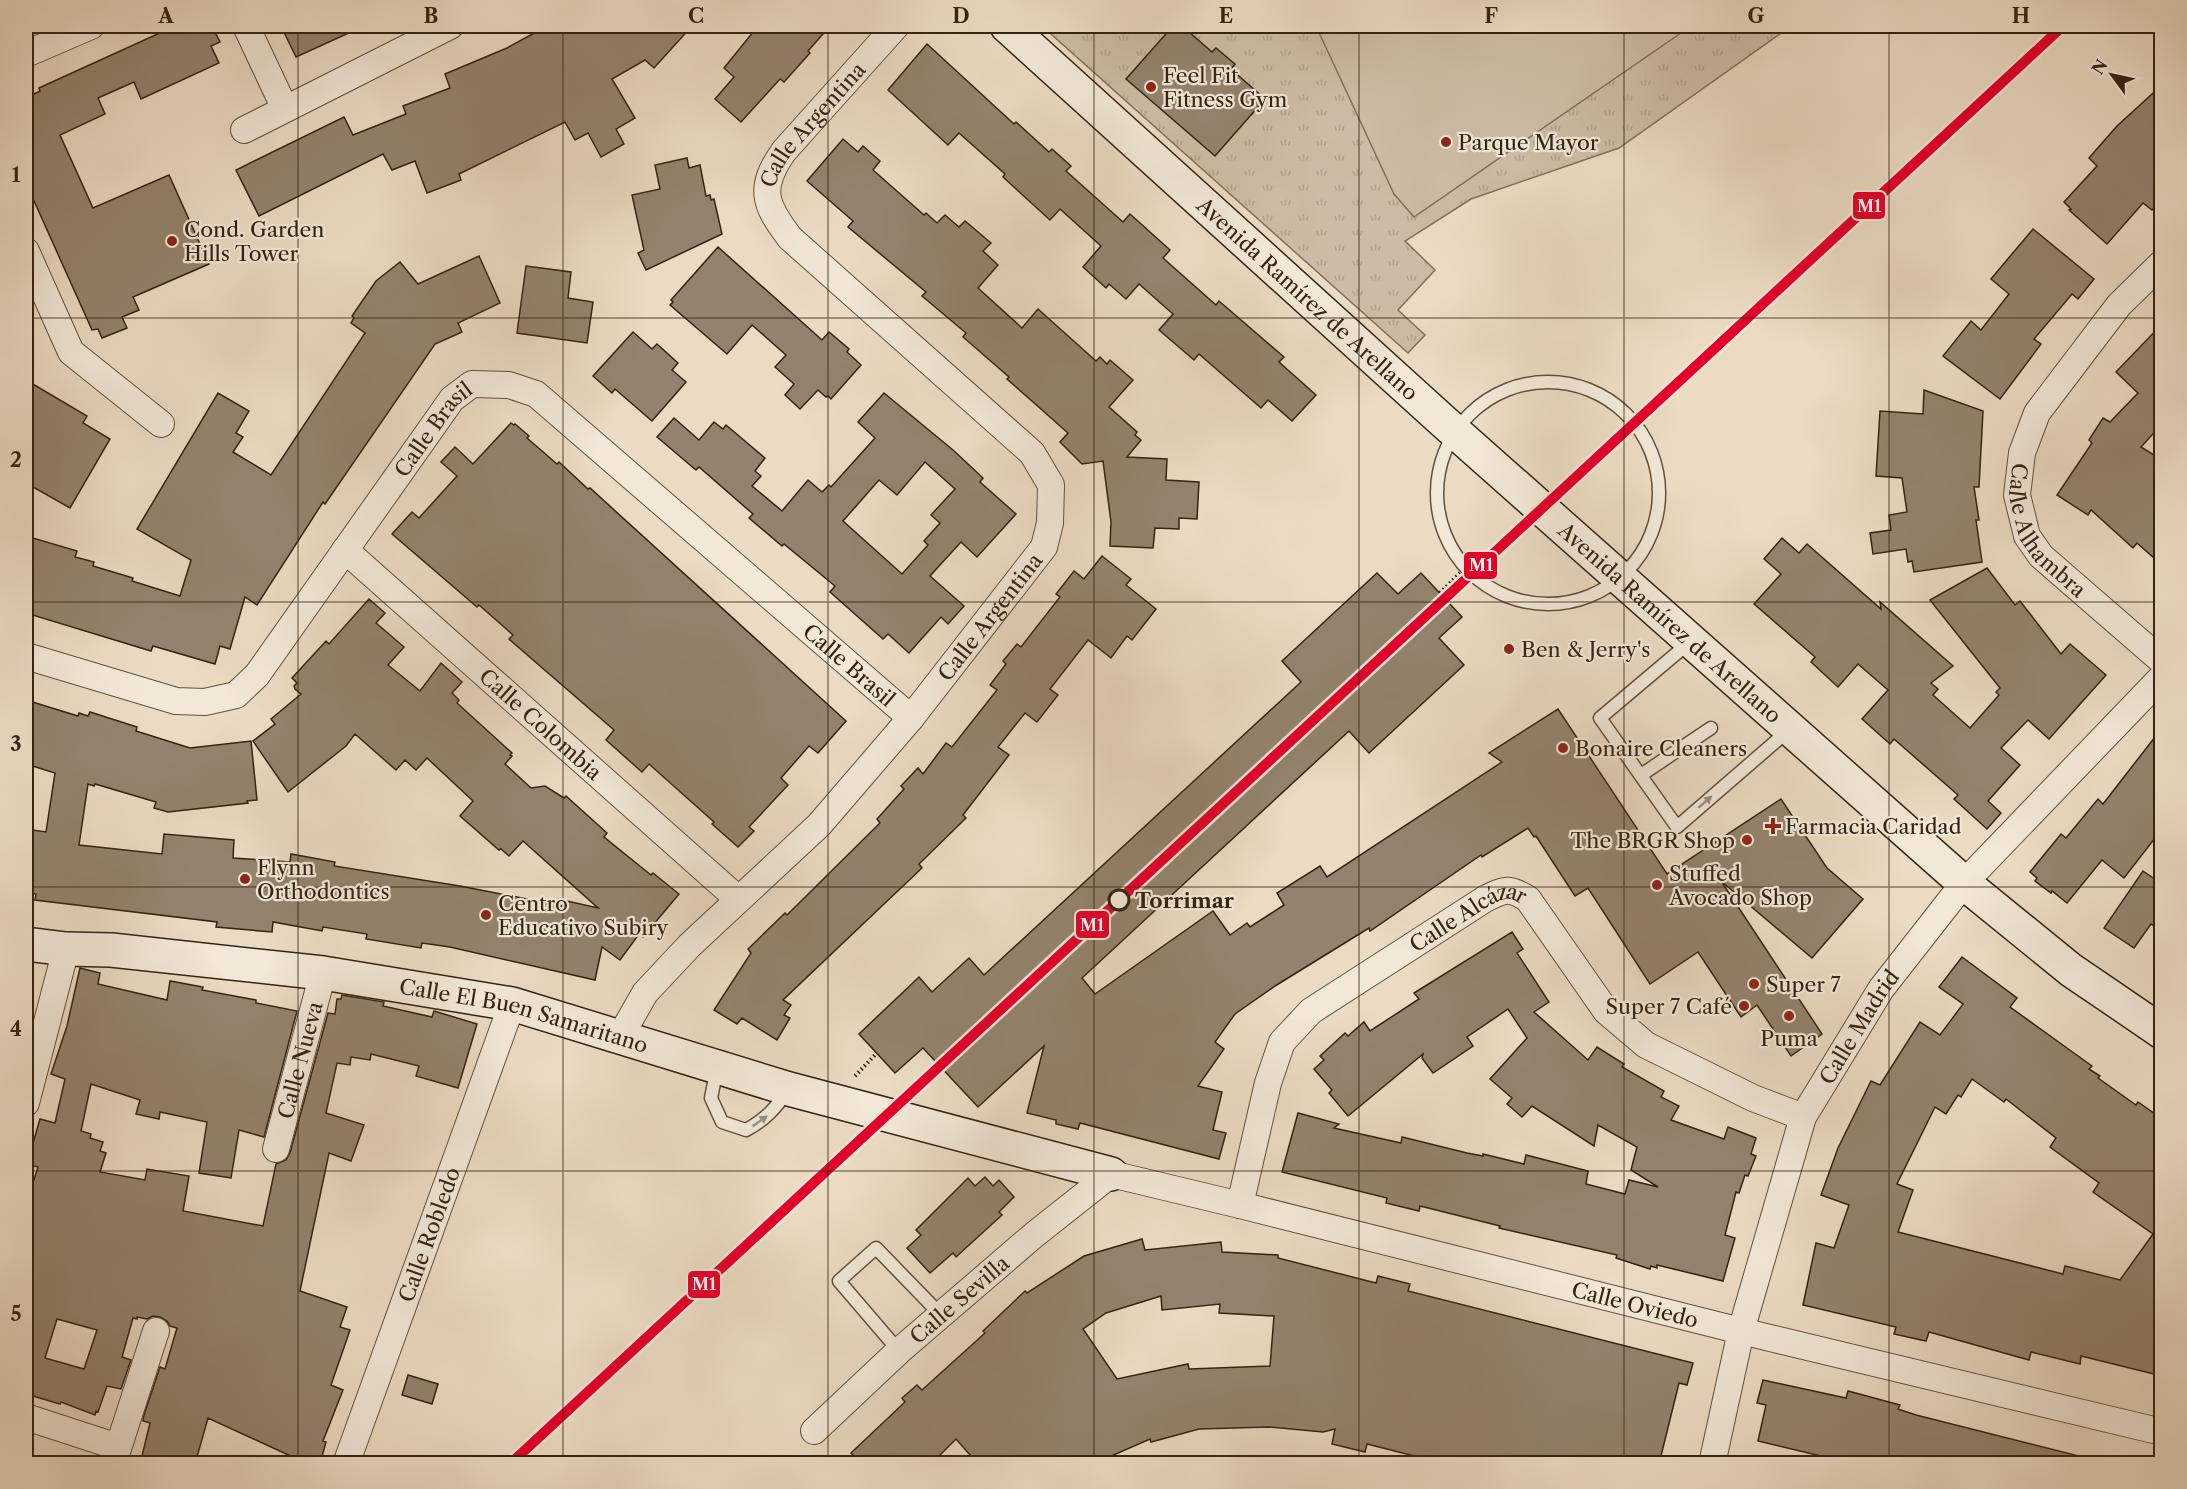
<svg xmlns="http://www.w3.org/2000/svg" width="2187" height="1489" font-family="'Libre Caslon Text',serif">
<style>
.park{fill:url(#park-tufts);stroke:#80705b;stroke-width:1.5}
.pitch{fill:#ccbca5;stroke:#80705b;stroke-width:1.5}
.building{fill:#93836e;stroke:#342311;stroke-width:1.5;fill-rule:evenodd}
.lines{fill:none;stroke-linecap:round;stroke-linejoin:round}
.lane-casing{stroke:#62513e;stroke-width:15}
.street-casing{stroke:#62513e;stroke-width:28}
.secondary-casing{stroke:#342311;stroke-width:36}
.path{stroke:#342311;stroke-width:4;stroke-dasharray:1.5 3;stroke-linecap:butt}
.lane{stroke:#f2e8d8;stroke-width:12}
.street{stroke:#f2e8d8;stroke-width:26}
.secondary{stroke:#f2e8d8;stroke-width:33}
.metro-1-casing{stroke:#f2e8d8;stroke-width:15}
.metro-1{stroke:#e4002b;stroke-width:10}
.oneway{fill:#9c8f7e}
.grid{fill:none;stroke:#342311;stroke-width:1.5;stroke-opacity:0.55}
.poi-dot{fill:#8f2418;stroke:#f2e8d8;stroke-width:2}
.stop-dot{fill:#f2e8d8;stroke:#342311;stroke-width:3}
.labels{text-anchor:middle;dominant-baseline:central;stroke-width:4.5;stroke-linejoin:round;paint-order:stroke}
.poi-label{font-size:21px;fill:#342311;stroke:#f2e8d8;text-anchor:start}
.street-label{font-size:21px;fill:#342311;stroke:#f2e8d8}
.stop-label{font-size:21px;font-weight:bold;fill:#342311;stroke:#f2e8d8;text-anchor:start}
.line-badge{stroke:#f2e8d8;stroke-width:2}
.badge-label{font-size:16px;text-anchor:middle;font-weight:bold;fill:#fff}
.neatline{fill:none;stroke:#342311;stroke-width:2}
.grid-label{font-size:20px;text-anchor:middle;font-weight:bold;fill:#342311}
</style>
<defs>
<pattern id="park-tufts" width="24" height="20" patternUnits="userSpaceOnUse" patternTransform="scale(1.5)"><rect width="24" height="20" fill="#ccbca5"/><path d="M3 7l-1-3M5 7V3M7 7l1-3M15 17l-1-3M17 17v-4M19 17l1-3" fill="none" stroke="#b0a18d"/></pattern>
</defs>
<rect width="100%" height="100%" fill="#ebdbc3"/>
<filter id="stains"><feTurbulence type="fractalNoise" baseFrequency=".00333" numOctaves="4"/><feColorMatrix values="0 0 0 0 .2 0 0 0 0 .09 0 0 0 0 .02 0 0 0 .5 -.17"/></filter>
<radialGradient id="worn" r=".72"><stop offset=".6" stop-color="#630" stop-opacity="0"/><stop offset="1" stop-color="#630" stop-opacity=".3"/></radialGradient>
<!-- park -->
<path class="park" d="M1042,26H1791L1619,148L1471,199L1405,241L1435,270L1398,310L1425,335L1408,353Z"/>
<!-- pitch -->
<path class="pitch" d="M1316,26H1691L1414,217L1394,194Z"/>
<!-- building -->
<g class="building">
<path d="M175,26H212L220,42L211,46L219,63L141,99L134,82L98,98L105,114L60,135L93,208L169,175L209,264L133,297L139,310L122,317L127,328L102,338L98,329L92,330L26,183V98L40,91L39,88Z"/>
<path d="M281,26H364L296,57Z"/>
<path d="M547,26H692L654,68L645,60L612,79L635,118L616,129L624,144L601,157L588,133L575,140L565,122L459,174L461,180L427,193L415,161L392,170L383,154L259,216L236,170L344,117L353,135L406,114L403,106L450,88L445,74L507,48Z"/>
<path d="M758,26H830L808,51L810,53L784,82L780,79L741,122L715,99L734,77L724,68Z"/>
<path d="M1173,26H1182L1212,52L1216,48L1235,64L1231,69L1265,99L1215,156L1126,79Z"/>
<path d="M927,44L1014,124L1016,122L1049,152L1052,149L1071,166L1066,171L1123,222L1130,214L1170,250L1163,258L1216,305L1219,301L1284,357L1279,362L1316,395L1292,421L1268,400L1261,408L1199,354L1194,360L1159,330L1173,314L1139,284L1126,299L1109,284L1106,288L1083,267L1101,246L1060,209L1050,220L1003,177L1005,174L959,133L948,145L888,90Z"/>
<path d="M2162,85V199L2152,210L2143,203L2107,244L2069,210L2071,209L2064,202L2097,166L2089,158L2117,126Z"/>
<path d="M843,139L858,152L863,146L880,161L873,170L924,215L926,213L937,223L945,215L959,227L965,221L991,243L983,251L998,265L978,288L1022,328L1038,309L1096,361L1100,357L1107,364L1110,360L1133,380L1109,407L1137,432L1135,435L1141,440L1127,457L1167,459L1166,480L1199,482L1197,519L1179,518V529L1155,528L1153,548L1110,546L1111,522L1103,461L1082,464L1060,442L1068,433L1007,379L1009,377L963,337L966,333L922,296L926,292L848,227L853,221L807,181Z"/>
<path d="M687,158L689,168L700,165L706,196L710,195L711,200L714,199L722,234L646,270L638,253L644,250L632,195L660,189L655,165Z"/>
<path d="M2033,229L2094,279L2078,299L2072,294L2034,339L2041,344L2000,399L1943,356L1971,321L1981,330L2009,294L1991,279Z"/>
<path d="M718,247L822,340L829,332L849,349L847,352L861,365L831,399L828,396L826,397L818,390L800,409L785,395L794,384L775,367L786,355L752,325L727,354L670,305L673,302L671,300Z"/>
<path d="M479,256L500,303L458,323L462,332L435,344L325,504L323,502L257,605L245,597L230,649L220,646L215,664L153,646L151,651L26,613V536L77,551L75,557L94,562L93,566L133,578L132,581L180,596L191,560L137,529L218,393L249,411L236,433L243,437L233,452L271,475L365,333L351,323L354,318L352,316L376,281L400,262L418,284Z"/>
<path d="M526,266L571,272L568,298L593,302L587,343L517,333Z"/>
<path d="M2162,324V424L2141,447L2162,460V565L2137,543L2133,548L2091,510L2088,515L2057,495L2092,443L2089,440L2103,418L2110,422L2138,393L2116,372Z"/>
<path d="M633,332L652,349L657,344L678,363L672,370L686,382L652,421L615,389L612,393L593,376Z"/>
<path d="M26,380L87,416L83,423L110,439L70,508L26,483Z"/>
<path d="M1924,390L1983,411L1979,487H1974L1979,520H1976L1982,562L1914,572L1912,561L1908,562L1906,549L1873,554L1870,533L1891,530L1889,515L1907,512L1902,478L1876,476L1880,411L1923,414Z"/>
<path d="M884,393L953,450L983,478L980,482L1016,514L977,557L961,542L930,576L964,606L948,624L941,617L909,653L888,634L883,639L830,592L835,586L784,544L782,546L749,518L753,514L699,467L696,470L657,437L674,418L699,440L714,422L723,429L726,425L765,458L755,471L761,476L752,486L782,511L808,480L822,492L829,485L831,487L875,438L858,422ZM925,462L955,489L931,515L940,523L924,541L928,545L902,574L843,521L879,480L897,495Z"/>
<path d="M511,423L514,425L515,424L529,436L527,438L557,464L559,462L588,489L590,488L846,721L818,753L809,746L781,778L788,785L749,827L754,831L738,847L712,824L714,822L649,764L642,772L606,740L614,730L509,639L513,635L479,605L477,607L392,534L412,512L419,518L457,476L441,462L455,447L473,464Z"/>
<path d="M1782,538L1799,553L1807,544L1881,609L1880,602L1953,666L1931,683L1938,689L1933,695L1970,728L1999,695L1996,692L2000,688L1930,600L1987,568L2015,605L2020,601L2061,654L2070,644L2106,675L2049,739L2028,720L2001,748L2020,765L1988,801L2001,813L1987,829L1954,799L1958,795L1894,739L1890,744L1862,719L1888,690L1858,664L1838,687L1811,662L1815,657L1754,604L1781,574L1764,559Z"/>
<path d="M1102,556L1131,579L1126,585L1156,609L1132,640L1127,636L1111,658L1088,640L1050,689L1058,695L1037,722L1025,713L998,747L1009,755L963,815L966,818L919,864L922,868L783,1000L791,1005L784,1015L790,1018L777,1040L742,1018L737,1024L714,1010L751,953L748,949L785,913L787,915L880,823L877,819L904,789L901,786L918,768L923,774L946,743L952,747L997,690L990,685L1006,664L1003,661L1017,644L1021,647L1060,597L1056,594L1074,571L1084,579Z"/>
<path d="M1377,573L1398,594L1421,573L1462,617L1439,638L1464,665L1369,753L1349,731L1082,978L1095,994L1213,911L1230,935L1247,923L1250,927L1284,905L1277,893L1320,866L1327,877L1502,762L1489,753L1558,709L1667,874L1781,799L1827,868L1863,899L1812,958L1721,881L1822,1034L1791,1056L1757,1005L1741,1017L1698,952L1650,984L1588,888L1575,896L1536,836L1534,837L1528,828L1482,857L1481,855L1370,931L1369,928L1275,986L1235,1014L1215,1042L1224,1049L1198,1086L1222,1092L1213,1130L1226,1133L1219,1159L1080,1123L1078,1129L1056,1124V1120L1027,1113L1044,1046L978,1107L923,1048L895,1073L859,1034L919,977L932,992L969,958L984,975L1301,682L1282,661Z"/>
<path d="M369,599L385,613L376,623L404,647L388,665L420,691L441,663L462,682L452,693L459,700L457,703L512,753L510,755L512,756L505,764L531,788L545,786L564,798L566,796L607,833L604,837L651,875L653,873L679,894L643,937L639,934L620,960L602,947L595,980L450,947L422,943L421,948L366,939L367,934L323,927L322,931L273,922L272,932L216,927L217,922L35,900L36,894L26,892V829L46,832L55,773L26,764V700L78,716L79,713L88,716L90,712L137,727L136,731L190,748L251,741L257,800L247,801L248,803L168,812L154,808L156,802L95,784L94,786L88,784L79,845L162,854L164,834L234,840L233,858L290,862L291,854L335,862L334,866L460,886L568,907L558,899L598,908L523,841L509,856L501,849L499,850L460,816L473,801L427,758L416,770L405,760L396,770L355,734L346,746L288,792L253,741L275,724L271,719L301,694L295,689L294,686L297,683L292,678L326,641L329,644Z"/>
<path d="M2162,728V829L2124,878L2102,860L2067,903L2052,891L2051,893L2035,881L2037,878L2030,872L2061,834L2066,838L2098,799L2103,804Z"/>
<path d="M2143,871L2162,884V931L2151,924L2134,948L2104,928Z"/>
<path d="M1512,932L1523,949L1517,953L1549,1002L1534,1012L1588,1060L1597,1047L1624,1064L1622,1067L1664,1091L1661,1097L1679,1106L1671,1120L1724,1139L1728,1127L1756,1138L1751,1154L1756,1156L1748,1176L1745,1175L1739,1193L1736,1192L1725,1235L1735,1238L1723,1281L1657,1265V1268L1651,1266L1650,1269L1616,1258L1617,1255L1499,1228L1500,1226L1420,1206L1419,1211L1386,1203L1387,1198L1282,1172L1298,1113L1339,1124L1334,1128L1401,1143L1402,1137L1467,1153L1483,1156V1154L1524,1164L1526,1155L1588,1171L1586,1184L1625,1194L1629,1180L1658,1187L1631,1170L1637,1147L1598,1125L1594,1146L1532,1106L1522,1117L1507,1104L1512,1098L1490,1079L1527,1038L1508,1009L1467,1037L1473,1046L1433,1073L1422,1058L1423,1054L1348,1116L1329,1093L1332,1090L1314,1069L1324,1060L1320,1056L1345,1033L1348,1036L1364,1022L1370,1031L1419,999L1414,993Z"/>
<path d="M1962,957L2017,998L2010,1007L2092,1066L2089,1069L2100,1076L2098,1078L2136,1105L2138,1102L2162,1119V1376L2081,1356L2080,1364L2031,1352L2029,1360L1929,1332L1926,1341L1894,1334L1896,1327L1803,1305L1816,1243L1834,1248L1849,1205L1821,1195L1838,1148L1871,1081L1880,1085L1920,1022L1940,1035L1963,1004L1939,987ZM1972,1079L2004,1102L2006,1099L2056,1138L2050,1147L2099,1183L2093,1192L2153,1234L2120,1280L2065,1266L2063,1274L1898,1232L1913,1190L1897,1184L1935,1107L1946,1114L1958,1095L1961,1097Z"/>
<path d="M80,968L100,973L98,984L167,1000L170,981L203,987L202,990L256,1000V1003L297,1011L264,1137L239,1130L231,1178L199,1173L207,1122L160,1112L159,1119L136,1114L140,1100L91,1084L81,1131L91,1134L90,1138L103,1142L100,1151L106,1153L100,1172L145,1180L147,1169L189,1176L183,1211L263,1226L276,1164L286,1160L290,1153L328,1013L335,1014L337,999H341L342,995L384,1002L383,1006L432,1017L434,1011L477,1024L458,1088L416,1076L419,1066L371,1054L370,1060L351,1057L350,1065L337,1063L326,1113L364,1125L351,1161L329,1153L300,1291L347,1307L340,1327L350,1330L331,1385L343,1390L323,1441L326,1442L320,1464H306L295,1460V1458L208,1418L195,1464H140L150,1423L143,1421L144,1415L160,1367L165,1369L177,1328L170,1326L167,1321L160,1317L153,1316L147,1319L137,1317V1319L133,1318L122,1357L131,1360L121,1389L107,1386L98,1412L96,1411L95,1415L61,1402L60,1404L33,1396L31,1403L26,1402V1205L38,1167L27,1164L40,1119L55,1123L65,1079L51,1074L67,1026ZM57,1319L97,1330L84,1369L45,1358Z"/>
<path d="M985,1177L993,1186L999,1180L1014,1197L999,1212L1002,1215L956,1257L953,1253L930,1273L907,1248L921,1235L916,1230L968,1178L975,1186Z"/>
<path d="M1142,1239L1145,1250L1221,1242L1222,1252L1278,1255V1258L1376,1283L1378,1276L1410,1284L1408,1291L1693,1363L1687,1385L1679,1383L1659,1464H1446L1367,1444L1365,1452L1332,1444L1335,1429L1323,1432L1269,1427L1199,1429L1151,1442L1150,1439L1093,1464H978L956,1439L931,1464H861L851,1453L905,1402L902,1398L917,1385L922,1390L985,1333L983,1331L1025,1291L1027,1293L1084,1256ZM1161,1296L1162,1310L1220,1304L1219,1313L1274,1316L1270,1366L1189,1369L1188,1364L1117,1379L1083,1329L1106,1313Z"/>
<path d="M408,1375L438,1384L432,1404L402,1395Z"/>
<path d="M1763,1380L1846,1398L1848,1391L1900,1405L1898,1409L1916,1415L2079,1456L2078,1464H1854L1758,1441L1766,1405L1757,1403Z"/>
</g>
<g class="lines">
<defs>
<g id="lane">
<circle cx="1548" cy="493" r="111"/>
<path d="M1690,642L1600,718L1677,827L1789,730"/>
<path d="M1641,775L1711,728"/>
<path d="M717,1068L711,1098L722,1122L746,1130C765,1120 776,1108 788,1090"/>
<path d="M899,1351L839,1281L876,1248L941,1315"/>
</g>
<g id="street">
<path d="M246,26L285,109"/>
<path d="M26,54L91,26"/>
<path d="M244,130L450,26"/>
<path d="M26,251L71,352L161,424"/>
<path id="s1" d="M2162,263L2119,305L2037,413L2022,453L2017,495L2027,536L2041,556L2162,661"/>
<path id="s2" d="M345,550L738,899"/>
<path id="s3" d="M26,656L176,701L205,702L236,695L257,675L452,399L472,384L509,385L536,394L911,718"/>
<path id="s4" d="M620,1037L645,993L690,945L819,825L911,718L1044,547L1050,523L1051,485L1032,453L790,238C764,204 758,188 784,151L896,26"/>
<path d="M26,1103L66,949"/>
<path id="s5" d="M276,1149L323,973"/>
<path id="s6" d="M1240,1205L1268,1083L1282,1042L1311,1011L1485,899C1505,889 1509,887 1528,899L1606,1011L1646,1045L1753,1098L1803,1117"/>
<path d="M26,1417L118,1447"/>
<path id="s7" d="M814,1431L899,1351L1034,1235L1111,1174L1240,1205L1741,1331L2162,1432"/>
<path d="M113,1464L156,1331"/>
<path id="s8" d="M346,1464L512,1004"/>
<path id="s9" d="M1712,1464L1741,1331L1803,1117L1881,989L1964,883L2162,677"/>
</g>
<g id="secondary">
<path id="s10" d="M1007,26L1444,422L1964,883L2071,970L2162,1032"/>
<path id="s11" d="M26,944L66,949L111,950L323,973L512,1004L789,1089L1111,1174"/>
</g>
</defs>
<!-- lane casing -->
<use href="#lane" class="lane-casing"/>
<!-- street casing -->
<use href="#street" class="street-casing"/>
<!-- secondary casing -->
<use href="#secondary" class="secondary-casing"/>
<!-- path -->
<g class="path">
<path d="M1440,593L1465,568"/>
<path d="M855,1076L877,1053"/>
</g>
<!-- lane -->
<use href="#lane" class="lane"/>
<!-- street -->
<use href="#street" class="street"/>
<!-- secondary -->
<use href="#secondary" class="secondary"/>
<defs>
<path id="metro-1" d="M510,1464L2063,26"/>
</defs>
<!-- metro-1 casing -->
<use href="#metro-1" class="metro-1-casing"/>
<!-- metro-1 -->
<use href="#metro-1" class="metro-1"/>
</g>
<!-- one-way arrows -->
<defs><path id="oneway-solid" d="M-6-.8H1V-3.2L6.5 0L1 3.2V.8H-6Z" transform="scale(1.5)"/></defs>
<g class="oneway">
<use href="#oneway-solid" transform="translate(1705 802) rotate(-41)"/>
<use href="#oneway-solid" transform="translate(760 1121) rotate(-35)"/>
</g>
<!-- grid -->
<path class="grid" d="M298,26V1464M563,26V1464M828,26V1464M1094,26V1464M1359,26V1464M1624,26V1464M1889,26V1464M26,318H2162M26,602H2162M26,887H2162M26,1171H2162"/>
<!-- markers -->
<g class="poi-dot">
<circle cx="1151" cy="87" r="6"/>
<circle cx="1446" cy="142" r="6"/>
<circle cx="172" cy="241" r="6"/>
<circle cx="1509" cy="649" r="6"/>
<circle cx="1563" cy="748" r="6"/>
<path d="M1770 817h6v6h6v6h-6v6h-6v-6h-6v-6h6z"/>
<circle cx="1747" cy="840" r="6"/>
<circle cx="245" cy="879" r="6"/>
<circle cx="1657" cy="885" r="6"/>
<circle cx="486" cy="915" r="6"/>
<circle cx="1754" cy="984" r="6"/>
<circle cx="1744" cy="1006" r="6"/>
<circle cx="1789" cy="1016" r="6"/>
</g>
<circle class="stop-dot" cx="1119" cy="900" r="10"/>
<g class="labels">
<!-- poi labels -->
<g class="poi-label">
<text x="1163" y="75">Feel Fit<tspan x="1163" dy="24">Fitness Gym</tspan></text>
<text x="1458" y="142">Parque Mayor</text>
<text x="184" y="229">Cond. Garden<tspan x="184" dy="24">Hills Tower</tspan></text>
<text x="1521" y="649">Ben &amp; Jerry's</text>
<text x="1575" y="748">Bonaire Cleaners</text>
<text x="1785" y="826">Farmacia Caridad</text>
<text x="1735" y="840" text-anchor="end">The BRGR Shop</text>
<text x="257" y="867">Flynn<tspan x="257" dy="24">Orthodontics</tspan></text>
<text x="1669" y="873">Stuffed<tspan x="1669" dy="24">Avocado Shop</tspan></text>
<text x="498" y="903">Centro<tspan x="498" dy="24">Educativo Subiry</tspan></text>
<text x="1766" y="984">Super 7</text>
<text x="1732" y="1006" text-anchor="end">Super 7 Café</text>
<text x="1789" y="1038" text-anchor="middle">Puma</text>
</g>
<!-- street labels -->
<g class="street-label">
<text stroke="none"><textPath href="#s4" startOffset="1209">Calle Argentina</textPath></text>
<text stroke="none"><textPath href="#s10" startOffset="406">Avenida Ramírez de Arellano</textPath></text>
<text stroke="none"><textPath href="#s3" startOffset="549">Calle Brasil</textPath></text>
<text stroke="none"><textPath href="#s1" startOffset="326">Calle Alhambra</textPath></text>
<text stroke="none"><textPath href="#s4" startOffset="562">Calle Argentina</textPath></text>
<text stroke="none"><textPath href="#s10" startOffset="892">Avenida Ramírez de Arellano</textPath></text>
<text stroke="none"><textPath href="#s3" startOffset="1089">Calle Brasil</textPath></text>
<text stroke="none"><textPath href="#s2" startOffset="262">Calle Colombia</textPath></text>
<text stroke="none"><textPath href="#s6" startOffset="396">Calle Alcázar</textPath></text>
<text stroke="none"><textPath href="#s11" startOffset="504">Calle El Buen Samaritano</textPath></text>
<text stroke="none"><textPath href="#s9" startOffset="465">Calle Madrid</textPath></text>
<text stroke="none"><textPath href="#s5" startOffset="92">Calle Nueva</textPath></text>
<text stroke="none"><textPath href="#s8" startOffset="244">Calle Robledo</textPath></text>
<text stroke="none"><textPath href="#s7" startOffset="196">Calle Sevilla</textPath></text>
<text stroke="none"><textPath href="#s7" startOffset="933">Calle Oviedo</textPath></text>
</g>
<!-- stop labels -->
<g class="stop-label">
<text x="1135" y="900">Torrimar</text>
</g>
</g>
<g class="line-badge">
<rect x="1852" y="191" width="34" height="29" rx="6" fill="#e4002b"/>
<rect x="1463" y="551" width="35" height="29" rx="6" fill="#e4002b"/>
<rect x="1075" y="910" width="35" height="29" rx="6" fill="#e4002b"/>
<rect x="687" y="1270" width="34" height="29" rx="6" fill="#e4002b"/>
</g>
<g class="badge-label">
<text x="1869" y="212">M1</text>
<text x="1481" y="571">M1</text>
<text x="1092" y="931">M1</text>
<text x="704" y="1290">M1</text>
</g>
<!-- margin -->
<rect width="2187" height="1489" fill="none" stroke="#ebdbc3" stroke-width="66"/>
<!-- north arrow -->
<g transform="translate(2112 75) rotate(303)" stroke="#f2e8d8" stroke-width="4.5" paint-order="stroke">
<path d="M0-4.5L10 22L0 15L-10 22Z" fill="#342311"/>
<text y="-9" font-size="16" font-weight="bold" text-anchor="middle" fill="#342311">N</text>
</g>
<rect x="33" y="33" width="2121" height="1423" class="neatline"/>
<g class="grid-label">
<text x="166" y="23">A</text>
<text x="431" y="23">B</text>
<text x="696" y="23">C</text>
<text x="961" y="23">D</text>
<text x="1226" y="23">E</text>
<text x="1491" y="23">F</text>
<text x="1756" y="23">G</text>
<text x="2021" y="23">H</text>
<text x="16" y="182">1</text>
<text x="16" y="467">2</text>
<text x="16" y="751">3</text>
<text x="16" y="1036">4</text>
<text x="16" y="1321">5</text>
</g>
<rect width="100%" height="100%" filter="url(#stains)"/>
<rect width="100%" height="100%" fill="url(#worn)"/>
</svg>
